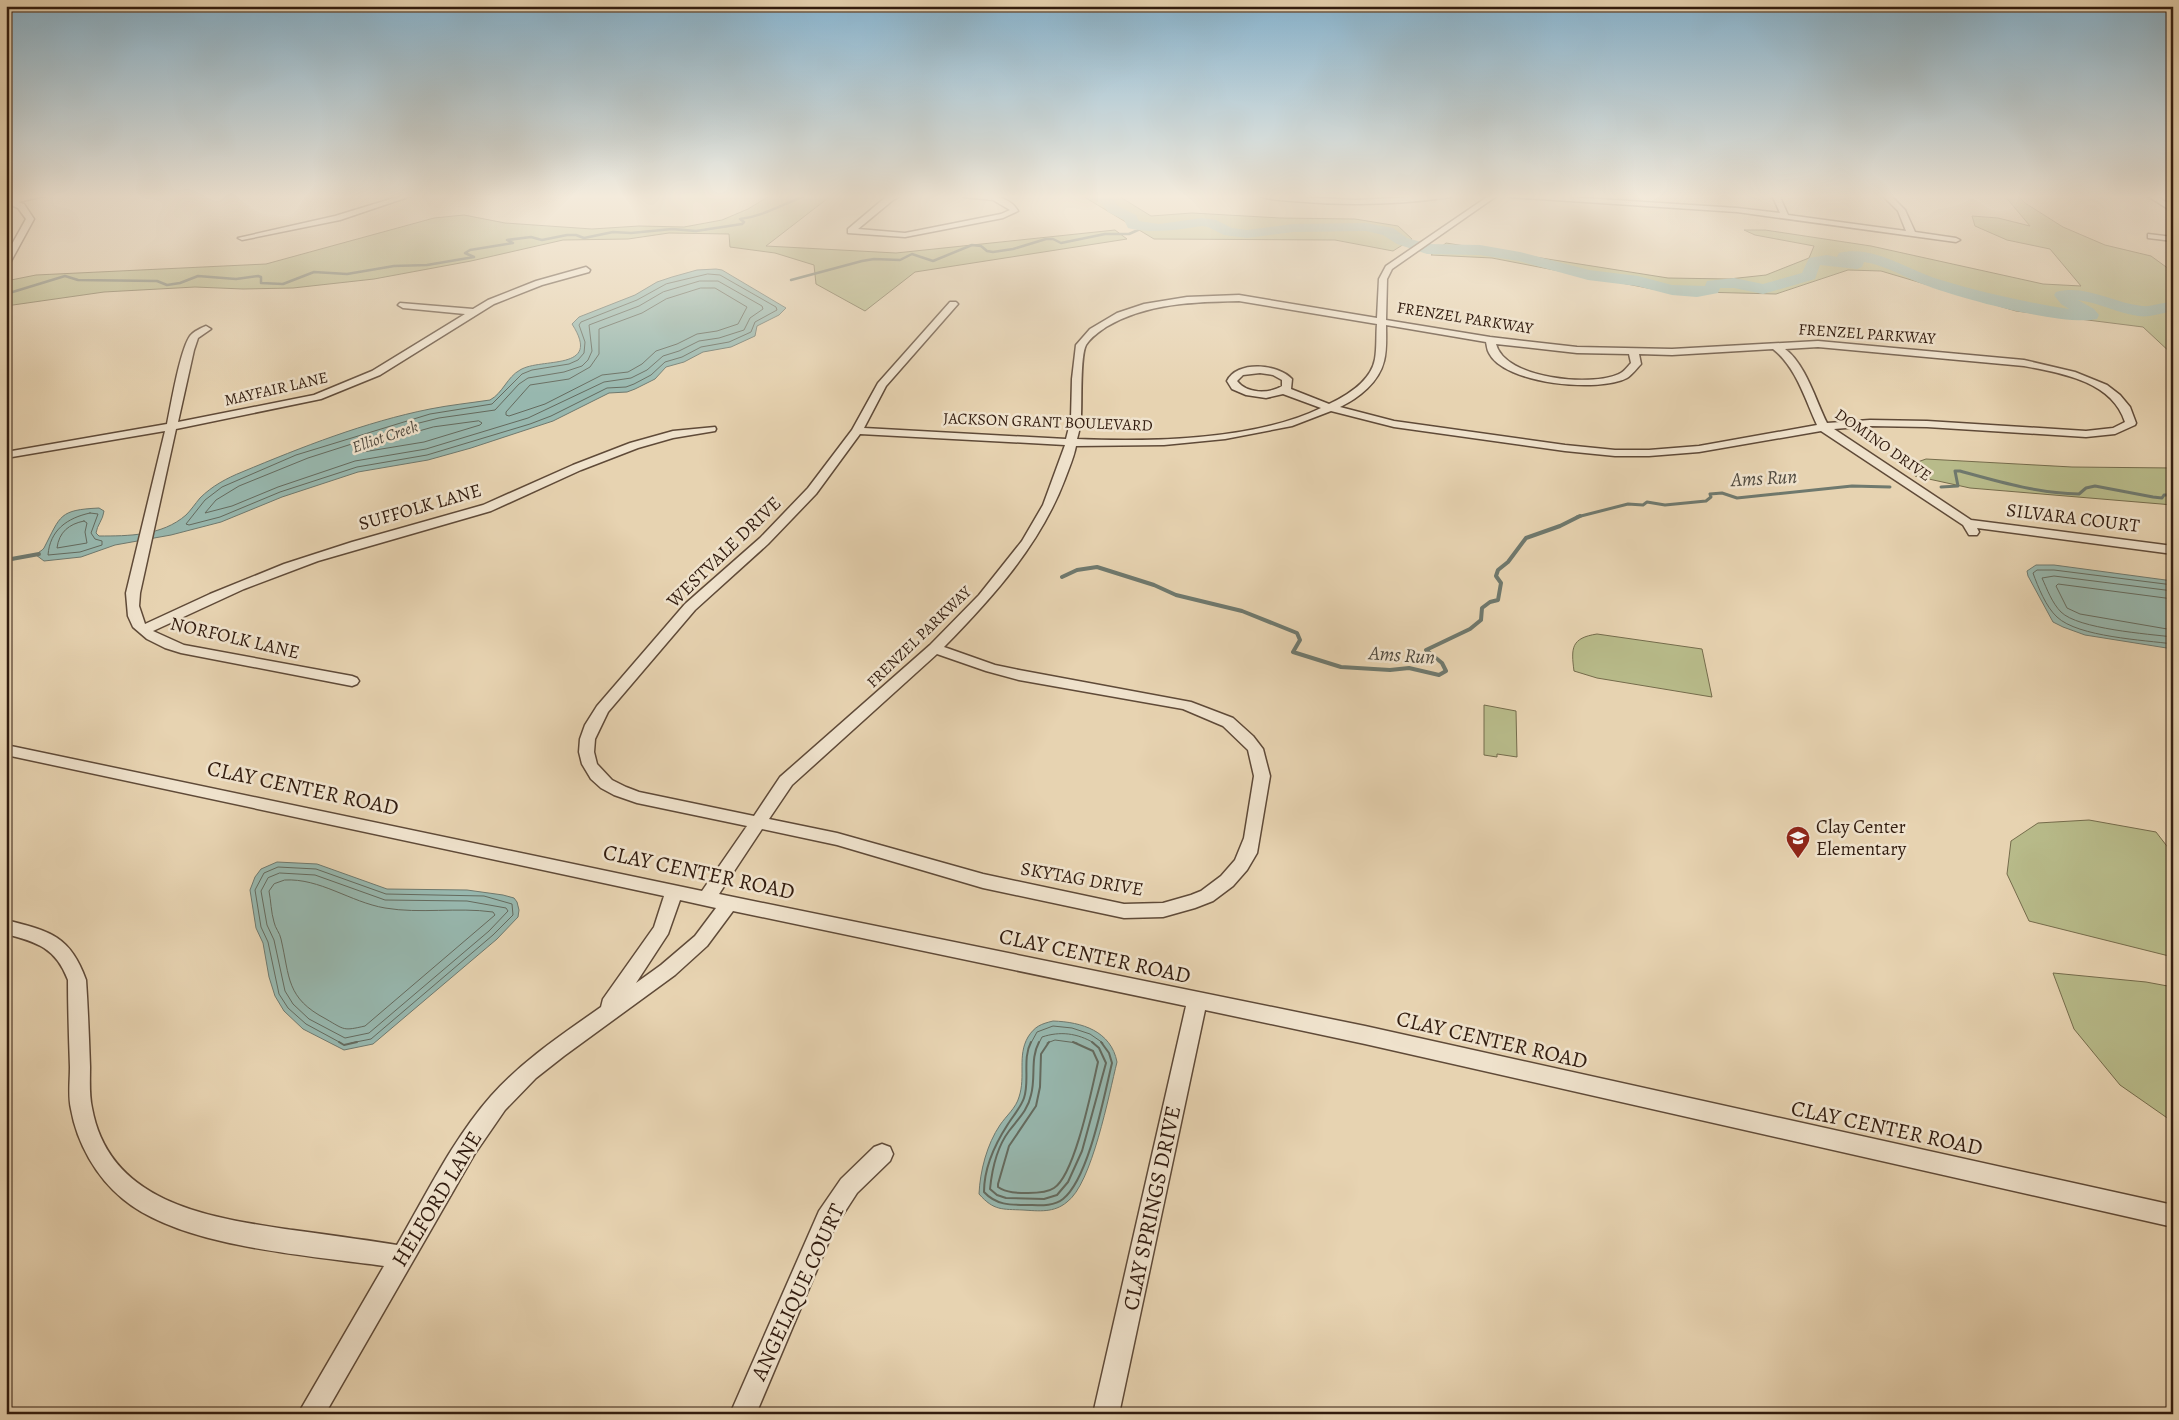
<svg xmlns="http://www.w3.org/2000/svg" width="2179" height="1420" font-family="Alegreya,serif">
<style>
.green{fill:#b8bb8a;stroke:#756c4c}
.water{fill:#97b7ae;stroke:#6f796e}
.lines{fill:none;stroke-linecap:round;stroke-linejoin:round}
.shore-far1{stroke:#646a5e;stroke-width:1}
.shore{stroke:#646a5e;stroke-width:2}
.stream-far2{stroke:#6f796e;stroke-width:2.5}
.stream-far1{stroke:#6f796e;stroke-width:3}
.stream{stroke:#6f796e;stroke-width:4}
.river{fill:#97b7ae;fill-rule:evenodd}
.minor-casing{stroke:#5f4a38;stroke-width:3}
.minor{fill:#efe2cc;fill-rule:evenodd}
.labels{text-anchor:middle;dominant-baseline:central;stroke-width:5;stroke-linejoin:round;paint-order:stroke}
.far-street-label{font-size:16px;fill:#321c0f;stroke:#efe2cc}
.far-water-label{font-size:16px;font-style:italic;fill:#504a3f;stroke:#efe2cc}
.street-label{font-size:19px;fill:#321c0f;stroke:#efe2cc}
.poi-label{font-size:19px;fill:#321c0f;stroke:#efe2cc;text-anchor:start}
.water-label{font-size:20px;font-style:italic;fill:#504a3f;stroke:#efe2cc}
.near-street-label{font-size:22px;fill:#321c0f;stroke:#efe2cc}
</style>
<rect width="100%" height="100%" fill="#e7d3b1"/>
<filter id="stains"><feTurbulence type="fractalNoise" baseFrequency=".004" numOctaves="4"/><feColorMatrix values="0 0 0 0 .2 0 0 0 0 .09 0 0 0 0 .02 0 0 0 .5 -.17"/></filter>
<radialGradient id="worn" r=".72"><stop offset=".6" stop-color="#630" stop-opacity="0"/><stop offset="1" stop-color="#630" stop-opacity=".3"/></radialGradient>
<!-- green -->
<g class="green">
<path d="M771,195H832L766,246L896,253L1115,230L1127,239L915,272L865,311L816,284L814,265L775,253L730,247L729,234L669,233L628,239L563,240L471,261L374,279L293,288L243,289L195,287L104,292L6,306V281L36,275L266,264L434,218L464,215L505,223L592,229L639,226L684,227L722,220L748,209Z"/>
<path d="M1081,195H1117L1151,216L1192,213L1280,218L1355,219L1398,226L1412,239L1393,251L1335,240L1154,239Z"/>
<path d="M2004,195H2017L2025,203L2063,227L2105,245L2151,256L2173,272V355L2143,327L2016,311L1881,271L1848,270L1776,294L1663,291L1492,258L1431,255L1446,243L1668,278L1729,279L1766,275L1809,258L1814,246L1755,235L1744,230H1765L1871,246L2043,284L2081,286L2050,249L2007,240L1975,226L1972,216L1998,218L2030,226Z"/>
<path d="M1926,459L2072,467L2173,468V505L1970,488L1915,476L1912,464Z"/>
<path d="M1597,634L1702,649L1712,697L1597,678L1574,671C1571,648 1571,638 1597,634Z"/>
<path d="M1484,705L1516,711L1517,757L1497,754V757L1484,755Z"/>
<path d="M2089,820L2156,832L2173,854V957L2029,921L2007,874L2011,841L2038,823Z"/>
<path d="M2053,973L2146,982L2173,987V1122L2120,1085L2074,1029Z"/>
</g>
<!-- water -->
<g class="water">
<path d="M716,269L722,270L786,308L779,315L757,326L755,336L731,347L703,352L684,362L666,367L655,379L635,389L627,392L609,393L553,421L471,448L428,460L358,472L282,497L221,522L171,535L115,545L81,557L44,561L36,555C38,552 42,551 44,548C61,515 59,510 99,508L104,511C103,520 97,525 96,533L99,536C128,536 162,536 186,515C191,510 195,504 200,498C212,486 227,478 242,472C302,447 365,422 430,409C450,405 470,403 490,400C503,393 507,377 520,370C541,357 603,372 572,324L579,317L635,295L657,282L672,277L697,270Z"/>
<path d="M2036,565H2054L2173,581V649L2085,635L2063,627L2053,622L2028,576L2027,571Z"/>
<path d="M277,862L317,864L387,889L467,890L503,895L514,898L517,902L519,910L518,917L497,939L373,1044L344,1050L303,1029L284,1011L275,996L269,977L263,943L256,928L250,890L255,877L261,869Z"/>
<path d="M1053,1021C1082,1022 1111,1031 1117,1062C1109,1094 1092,1184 1067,1202C1054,1213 1039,1211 1023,1210C1002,1209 994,1211 979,1194C980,1171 987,1144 1000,1125C1006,1116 1016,1108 1019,1097C1026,1076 1017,1056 1028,1037C1035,1026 1041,1024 1053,1021Z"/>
</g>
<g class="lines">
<!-- shore-far1 -->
<g class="shore-far1">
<path d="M708,274L720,275L776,307L777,310L755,322L751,332L729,342L701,347L682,357L665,362L651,375L634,384L626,387L607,388L551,416L530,424L427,455L357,467L280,492L220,517L189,525L186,524L205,500L222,487L296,455L430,414L492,404L522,374L532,370L569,364L578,360L584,353L585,342L579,325L581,322L637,300L666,284Z"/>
<path d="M700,281H718L762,306L763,309L750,318L744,330L719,338L699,341L679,351L663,356L647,370L631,378L604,382L528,418L426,449L355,461L278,487L232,506L205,513L216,500L239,486L308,458L411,425L439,418L495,410L519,384L528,378L564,372L582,366L588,360L592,351L589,325L639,306L663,292Z"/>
<path d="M701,288H715L747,307L738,324L717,331L697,334L677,344L656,351L642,364L628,372L602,375L545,404L509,416L506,415V412L530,385L569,379L590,367L599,354V329L642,313L666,299Z"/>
<path d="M479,421L482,423L480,425L424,442L363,452L360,450L362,447L433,427Z"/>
<path d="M90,513L98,514L91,533L95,539L102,541V545L80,552L48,555C50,530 67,518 90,513Z"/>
<path d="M84,521L87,523L85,532L87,543L57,548C59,532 69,524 84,521Z"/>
<path d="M2173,585L2054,570H2037L2033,573C2038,587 2046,607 2057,617C2078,637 2144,640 2173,644"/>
<path d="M2173,591L2054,576L2042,578C2047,589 2052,603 2061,612C2078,629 2148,634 2173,637"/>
<path d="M2173,599L2058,584L2056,586L2067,608L2080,614L2173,630"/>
<path d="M280,873L315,875L385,900L467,901L506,908L508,911L489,931L369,1033L345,1038L309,1019L293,1004L285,991L274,940L267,925L261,891L268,878Z"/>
<path d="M285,880C320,878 350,902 385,908C420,914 457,907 493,912L495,915L365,1026C343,1031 345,1030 326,1019C286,998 290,978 281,939C280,933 275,928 274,922C271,912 271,901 269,891L274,884Z"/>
<path d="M341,1043L306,1024L288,1008L279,994L268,942L261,927L255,890L264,873L278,867L316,869L386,894L484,896L512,904L513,915L493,935L371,1039L351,1043"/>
<path d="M1031,1043L1037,1032L1053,1026L1072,1028L1090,1034L1103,1043"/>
<path d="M1039,1043L1042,1037C1060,1031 1077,1033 1094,1043"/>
<path d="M1047,1043L1055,1040L1077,1043"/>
</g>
<!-- shore -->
<g class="shore">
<path d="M339,1042L344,1045L357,1042"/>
<path d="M1031,1042C1022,1059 1030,1080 1024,1098C1021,1107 1013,1116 1008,1124C995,1144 984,1168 984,1192C996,1205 1010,1205 1026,1205C1038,1205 1053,1207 1063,1199C1089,1178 1104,1096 1112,1063L1109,1053L1101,1042"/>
<path d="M1039,1042C1030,1059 1036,1077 1031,1095C1028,1110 1018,1119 1009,1131C997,1147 992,1169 990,1189L997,1195L1006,1198L1044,1199L1057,1195L1068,1182L1082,1151L1106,1063L1099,1048L1092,1042"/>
<path d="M1049,1042L1041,1054L1040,1087L1036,1106L1009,1146L998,1184V1187C1007,1193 1017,1193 1028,1193C1036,1193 1047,1193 1054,1188C1075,1175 1092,1088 1098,1062L1093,1051L1073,1042"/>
</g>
<!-- stream-far2 -->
<g class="stream-far2">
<path d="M791,280L862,261L874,259L900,260L912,254L933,261L972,245L981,246L987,251L993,252L1013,249L1046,239H1053L1061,243L1105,234H1129L1138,230V227"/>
<path d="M6,294L65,276L78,280L157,281L167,285L180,283L198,276L236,279L258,276L261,277V283L283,284L314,272L347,274L394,266L427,265L474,257L465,253L470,250L513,243L507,240L531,237L542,240L567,235H576L584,238L613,232L631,233L672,229L696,231L742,224L744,222L740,219C765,216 784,203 808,195"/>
</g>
<!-- stream-far1 -->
<g class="stream-far1">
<path d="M1941,487L1958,486L1955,471H1960C2000,482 2037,493 2079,494L2086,488L2095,486L2153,497L2162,498L2164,495H2173"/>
<path d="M1577,517L1628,504L1643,505L1647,502L1665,505L1706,501L1711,497L1710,494L1722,493L1737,498L1852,486L1890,487"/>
</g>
<!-- stream -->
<g class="stream">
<path d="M6,560L39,554"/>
<path d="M1062,577L1077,570L1097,567L1154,585L1176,595L1242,611L1297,633L1300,640L1293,652L1341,667L1390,670L1409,668L1439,675L1446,671L1442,663L1426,650L1470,629L1481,620L1482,608L1490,602L1498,600L1501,583L1496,576L1498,570L1508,562L1526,538L1560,526L1580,516"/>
</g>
<!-- river -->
<path class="river" d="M1087,195H1104L1113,199L1118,206L1136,215L1139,221L1159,224L1202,218L1216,220L1232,228L1247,230L1293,224L1366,223L1393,228L1407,238L1428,244L1480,245L1520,252L1589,270L1638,276L1672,285L1705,286L1707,281L1734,278L1763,284L1802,273L1809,258L1827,255L1837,257L1839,253C1873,244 1909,271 1941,280C1983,293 2025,302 2069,309L2061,304L2054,295L2056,292C2086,284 2113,303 2142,306C2152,307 2162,302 2173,302V312C2161,312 2151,318 2138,316C2118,313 2099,303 2078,300L2094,309L2099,315L2097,319C2065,327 1958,298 1925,285C1906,278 1885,265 1864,262L1862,267L1857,269L1820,265L1815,279L1763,294L1734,288H1720L1718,293L1697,297L1672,295L1637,286L1588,280L1519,261L1480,255L1427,254L1397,244L1383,235L1366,231L1293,232L1247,238L1224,235L1208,227L1202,226C1177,230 1153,234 1128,228L1124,220L1108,212L1103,205Z"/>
<defs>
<g id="minor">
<path d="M35,195H49L18,202L24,204L34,219L10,263L6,265V255L26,219L18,208L6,203V198Z"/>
<path d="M404,195H414L340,220L242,240L238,238L335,216Z"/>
<path d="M892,195H902L893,200L858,229L905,233L1001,214L1010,210L993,200L964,197L961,195C979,195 1007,192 1018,211L1003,218L905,237L848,233V229L887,196Z"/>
<path d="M1258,195L1356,200L1455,195L1451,197C1398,205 1346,206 1292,201C1282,200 1266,200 1258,195Z"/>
<path d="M1490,195H1498L1392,269L1387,279L1386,320L1490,337L1577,347L1672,349L1818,341L2024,360L2075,372L2107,385L2120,395L2130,407L2136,423L2135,425L2115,434L2086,437L1927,427L1870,426L1834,429L1971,520L2173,546V554L1977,528L1979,532L1977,535H1969L1963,525L1821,431L1699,452L1649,456H1615L1565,451L1394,427L1331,411L1292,426L1225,439L1164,445L1076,446C1074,457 1069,468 1065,479C1040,545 993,597 944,647L995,665L1019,670L1191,702L1233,718L1253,736L1263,749L1270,776L1257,853L1247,870L1233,886L1213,901L1195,908L1163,917L1124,918L983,888L837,845L762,829L719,894L1365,1026L2173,1205V1227L1365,1044L1205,1010L1119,1414H1093L1186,1006L733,911L707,946L675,975L564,1056L536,1078L505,1110L474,1155L325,1414H298L384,1266C309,1255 182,1248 123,1199C96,1177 77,1143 71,1109C68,1096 70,1081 70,1067C69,1038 68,1009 68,980C56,948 37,942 6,934V920C49,931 70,935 86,980C88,1009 89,1038 90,1067C90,1080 89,1095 92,1108C109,1202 206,1217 285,1229C322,1234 360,1239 397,1245C426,1195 453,1139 491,1096C523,1060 563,1034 601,1007L603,999L654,927L664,896L6,755V745L702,891L747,826L637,803L614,795L601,788L591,779L582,764L579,752L580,739L585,725L597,706L685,604L760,538L808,488L852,430L878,383L950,302H956L958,304L886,386L864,428L1066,439L1071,419L1072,379L1076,345L1090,329L1117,313L1144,304L1187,297L1239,295L1377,318L1379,279L1386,266ZM1239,301L1377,324C1376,335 1377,348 1375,359C1371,381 1348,395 1329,404L1291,389L1292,379C1278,364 1237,360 1227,381L1232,389L1246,395L1266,398L1283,394L1321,408C1255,440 1150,442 1077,439C1079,432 1081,424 1081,417C1082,401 1080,356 1086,345C1091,337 1099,332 1106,327C1147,303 1193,302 1239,301ZM1386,325L1486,342C1487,346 1487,350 1489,353C1504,384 1599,393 1627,378C1632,375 1637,368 1641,364L1639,354L1672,355L1773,349C1796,367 1805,399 1817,425L1699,446L1649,450H1615L1565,445L1394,421L1340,407C1359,398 1379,382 1384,361C1387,350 1386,336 1386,325ZM1496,344L1577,353L1629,354L1631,363C1627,367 1624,372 1619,374C1591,387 1505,379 1496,344ZM1818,347L2024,366C2061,373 2112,381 2125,422L2113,428L2086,431L1927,421L1870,420L1827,423C1816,401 1805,363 1785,349ZM1260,373L1273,375L1282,380V386C1269,394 1247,394 1237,381L1243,375ZM860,434L1065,445L1043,505L1022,541L979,595L930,645L780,777L754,816L639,792L626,787L612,780L597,764L594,752L595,739L608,712L695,610L768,544L816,494ZM937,654L986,671L1019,680L1183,709L1223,726L1248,750L1254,776L1244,838L1235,860L1221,876L1201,891L1191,895L1163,903L1124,904L983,874L837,833L769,819L792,785ZM680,900L716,908L695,936L661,965L636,983L668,934Z"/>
<path d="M1506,195H1537L1737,208L1780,213L1772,195H1779L1788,215L1906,231L1898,211L1882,195H1890L1905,210L1915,232L1956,238L1960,240L1956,242L1737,212L1510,197Z"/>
<path d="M2146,195H2154L2173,206V212Z"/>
<path d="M2148,234L2173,237V241L2148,238Z"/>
<path d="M586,267L590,270L589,272L542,285L494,304L380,375L321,399L176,429L140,593L139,606L145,624L210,594L284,564L352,542L483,505L573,465L630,443L673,431L715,427L716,429L715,431L673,438L638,448L581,470L491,511L318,561L244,589L153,631L184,645L352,676L357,678L359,681L357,684L352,686L181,653L165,648L147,639L133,627L128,616L126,593L165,431L6,458V452L167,424C171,405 180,350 190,336C193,332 201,328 206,326L211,329L198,338L194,350L178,422L314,395L372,371L465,314L403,308L398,305L400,303L473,309L488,300L536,281Z"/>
<path d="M882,1144L890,1147L893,1154L890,1161L857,1193L835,1227L756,1414H730L819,1211L841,1179L874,1147Z"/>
</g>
</defs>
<!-- minor casing -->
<use href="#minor" class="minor-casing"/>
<!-- minor -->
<use href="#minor" class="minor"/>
</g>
<!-- sky -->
<linearGradient id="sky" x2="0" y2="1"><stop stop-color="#87b5d1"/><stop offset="0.5" stop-color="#f4ebdc"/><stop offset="1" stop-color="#f4ebdc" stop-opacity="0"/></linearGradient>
<rect width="2179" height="393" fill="url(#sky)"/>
<!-- icons -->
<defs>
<symbol id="school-pin" viewBox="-11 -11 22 30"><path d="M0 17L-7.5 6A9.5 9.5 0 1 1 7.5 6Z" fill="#8f2418" stroke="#efe2cc"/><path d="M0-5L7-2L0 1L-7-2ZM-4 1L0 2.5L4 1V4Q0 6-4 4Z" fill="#fff"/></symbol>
</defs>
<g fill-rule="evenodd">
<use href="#school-pin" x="1784" y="824" width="28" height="38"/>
</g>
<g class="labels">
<!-- far-street labels -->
<g class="far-street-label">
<text transform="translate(1465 318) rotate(9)">FRENZEL PARKWAY</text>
<text transform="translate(1867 334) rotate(4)">FRENZEL PARKWAY</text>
<text transform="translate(276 389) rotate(-13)">MAYFAIR LANE</text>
<text transform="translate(1048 422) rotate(2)">JACKSON GRANT BOULEVARD</text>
<text transform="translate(1883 445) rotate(35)">DOMINO DRIVE</text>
<text transform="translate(919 637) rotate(-44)">FRENZEL PARKWAY</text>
</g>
<!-- far-water labels -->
<g class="far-water-label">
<text transform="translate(385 437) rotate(-19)">Elliot Creek</text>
</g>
<!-- street labels -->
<g class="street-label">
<text transform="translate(420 507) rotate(-16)">SUFFOLK LANE</text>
<text transform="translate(2073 518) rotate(7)">SILVARA COURT</text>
<text transform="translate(724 552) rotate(-44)">WESTVALE DRIVE</text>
<text transform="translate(235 638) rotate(13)">NORFOLK LANE</text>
<text transform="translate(1082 879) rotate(10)">SKYTAG DRIVE</text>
</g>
<!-- poi labels -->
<g class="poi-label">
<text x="1816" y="827">Clay Center<tspan x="1816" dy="22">Elementary</tspan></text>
</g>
<!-- water labels -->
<g class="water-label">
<text transform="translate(1764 478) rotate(-3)">Ams Run</text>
<text transform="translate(1402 655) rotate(4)">Ams Run</text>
</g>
<!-- near-street labels -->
<g class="near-street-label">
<text transform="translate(303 788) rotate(12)">CLAY CENTER ROAD</text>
<text transform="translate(699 872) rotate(12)">CLAY CENTER ROAD</text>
<text transform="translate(1095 956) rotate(12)">CLAY CENTER ROAD</text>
<text transform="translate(1492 1040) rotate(13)">CLAY CENTER ROAD</text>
<text transform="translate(1887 1128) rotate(12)">CLAY CENTER ROAD</text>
<text transform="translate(437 1199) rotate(-59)">HELFORD LANE</text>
<text transform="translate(1152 1208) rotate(-78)">CLAY SPRINGS DRIVE</text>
<text transform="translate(798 1292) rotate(-65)">ANGELIQUE COURT</text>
</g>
</g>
<!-- margin -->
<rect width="2179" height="1420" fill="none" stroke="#e7d3b1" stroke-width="25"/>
<rect x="8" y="8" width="2164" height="1405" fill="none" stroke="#321c0f" stroke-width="2.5"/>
<rect x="12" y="12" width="2154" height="1395" fill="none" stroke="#321c0f"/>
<rect width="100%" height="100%" filter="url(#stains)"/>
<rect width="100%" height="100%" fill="url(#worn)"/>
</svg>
